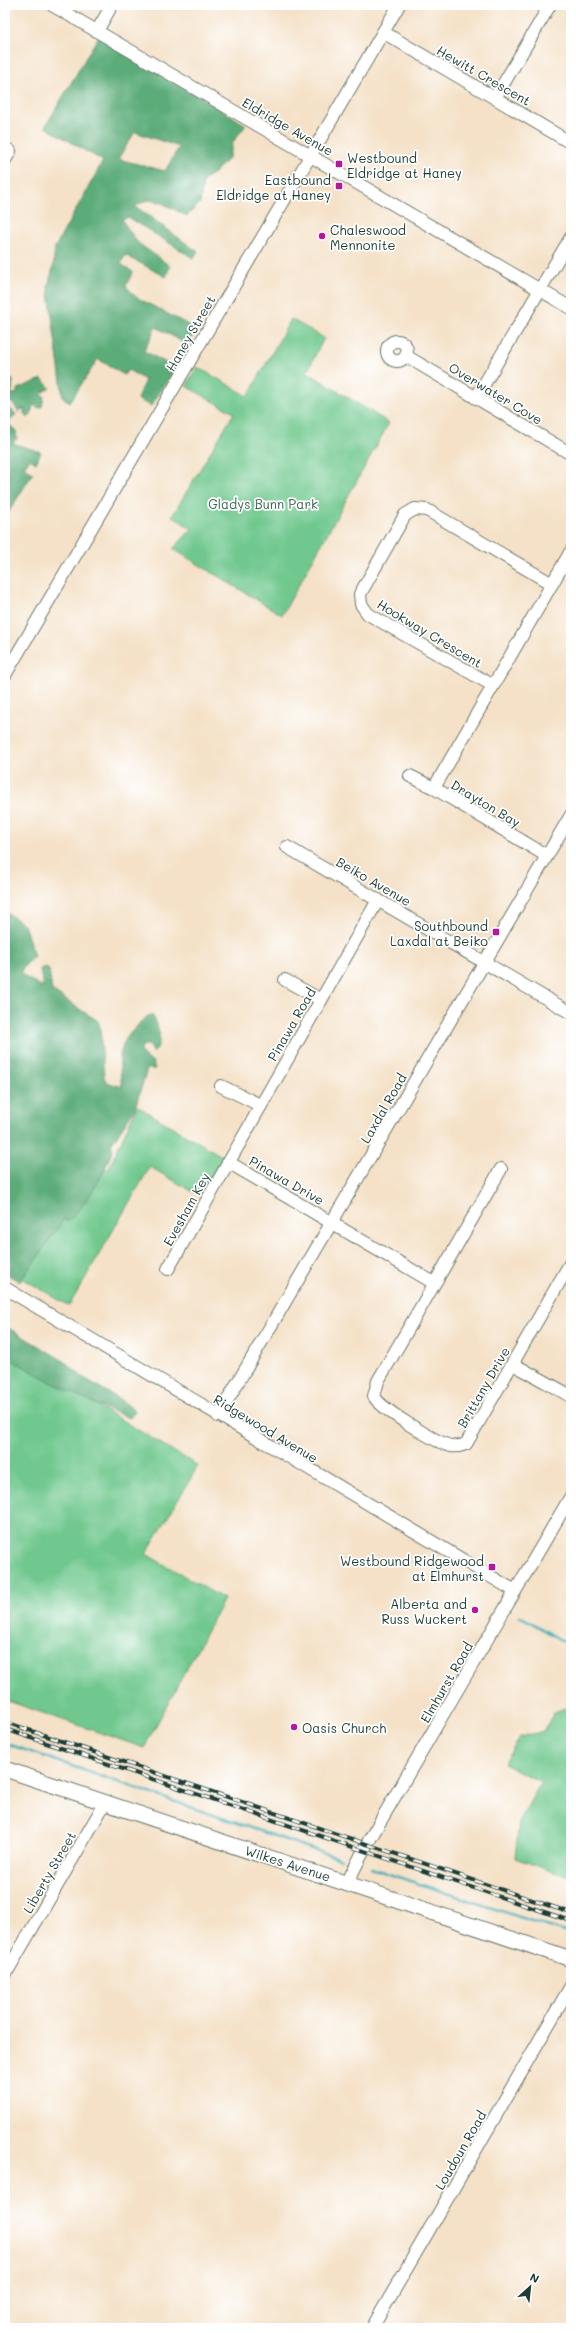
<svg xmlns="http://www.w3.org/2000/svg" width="576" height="2333" font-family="Mali,sans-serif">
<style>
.green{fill:#70c88e;stroke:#488261}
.forest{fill:#5cac79;stroke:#3e7456;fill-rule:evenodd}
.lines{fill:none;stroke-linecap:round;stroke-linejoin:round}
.stream{stroke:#3bacb6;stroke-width:2.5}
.minor-casing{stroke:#6a7667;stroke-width:14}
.major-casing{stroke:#6a7667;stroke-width:17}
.minor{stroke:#fff;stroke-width:12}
.major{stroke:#fff;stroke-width:15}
.rail-casing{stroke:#1f3d34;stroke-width:4}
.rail{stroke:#fff;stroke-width:2.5;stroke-dasharray:8;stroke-linecap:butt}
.poi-dot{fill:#b5179e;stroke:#fff;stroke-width:1.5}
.labels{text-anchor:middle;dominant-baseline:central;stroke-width:3.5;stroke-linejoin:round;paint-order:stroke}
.street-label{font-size:13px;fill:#1f3d34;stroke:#fff}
.poi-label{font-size:13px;fill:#1f3d34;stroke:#fff;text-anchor:end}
.park-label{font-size:13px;fill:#37674f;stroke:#fff}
</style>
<rect width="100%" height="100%" fill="#fff"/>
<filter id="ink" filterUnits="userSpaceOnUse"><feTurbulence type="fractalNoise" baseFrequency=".025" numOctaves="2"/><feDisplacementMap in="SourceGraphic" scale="8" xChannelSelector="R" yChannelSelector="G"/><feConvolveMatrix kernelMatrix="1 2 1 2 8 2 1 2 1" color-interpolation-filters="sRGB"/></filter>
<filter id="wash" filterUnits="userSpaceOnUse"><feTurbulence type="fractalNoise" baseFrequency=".012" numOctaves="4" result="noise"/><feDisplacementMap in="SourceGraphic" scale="16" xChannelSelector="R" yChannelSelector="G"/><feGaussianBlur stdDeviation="0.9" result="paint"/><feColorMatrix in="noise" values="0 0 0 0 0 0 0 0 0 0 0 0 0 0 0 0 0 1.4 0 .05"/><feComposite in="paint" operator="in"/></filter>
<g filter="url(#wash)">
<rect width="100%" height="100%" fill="#f4e1c7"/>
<!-- green -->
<g class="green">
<path d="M291,319L324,338L307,372L389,423L282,615L173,549L192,529L172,516L234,413L186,386L197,367L248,396Z"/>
<path d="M137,1106L225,1158L202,1197L150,1167L69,1306L5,1268V1109L108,1170Z"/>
<path d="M5,1350L198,1466L146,1554L224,1599L144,1748L5,1700Z"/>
<path d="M571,1706V1878L515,1858L519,1822L541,1782L504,1764L520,1737L544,1731L554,1712Z"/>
</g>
<!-- forest -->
<g class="forest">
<path d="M100,34L246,125L233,142L229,158L214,173L203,180L200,203L187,216L160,202L148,200L135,206L198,252L193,258L128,217L122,220L138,243L170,266L166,277L125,255L121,264L133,272L126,286L136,297L196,329L188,345L156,327L144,351L176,368L151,406L137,399L145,380L128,370L124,375L98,359L70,402L63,398L48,286L53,268L55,247L103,161L45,127ZM135,132L179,147L165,171L118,159Z"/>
<path d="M5,377L13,380L12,391L9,393L17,394V389L42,379L50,388L41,393L44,397L42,407L39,408L33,405L31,415L28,418L23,412L26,410L20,409L19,413L13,403H10L7,406L16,414L7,424L16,430L17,439L13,441L15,444L41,452L36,463L30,459L24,467L33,473L5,518Z"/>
<path d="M5,912L24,924L34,956L22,969L21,974L43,988L40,969L45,967L49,970L52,991L98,1021L100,1027L104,1077L107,1082L122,1087C117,1049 119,1041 148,1016L152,1015C159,1025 164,1043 153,1053L148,1045H143L140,1051L148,1060L153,1062L155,1069H147L135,1108L111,1145L113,1149C104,1174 88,1204 67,1222L65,1218L20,1282L5,1273Z"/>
<path d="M5,1326L64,1361L81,1376L124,1402L135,1411L130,1418C86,1402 46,1380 5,1356Z"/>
</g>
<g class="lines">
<!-- stream -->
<g class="stream">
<path d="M520,1616L571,1646"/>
<path d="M5,1743L341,1859"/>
<path d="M371,1868L571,1934"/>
</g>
</g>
</g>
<g filter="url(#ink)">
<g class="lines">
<defs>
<g id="minor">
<path d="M52,5L571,308"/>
<path d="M97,31L112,5"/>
<path d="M383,32L571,143"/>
<path d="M495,98L550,5"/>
<path d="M5,148L10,151L5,160"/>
<circle cx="397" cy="351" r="10"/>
<path d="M406,356L571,454"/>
<path d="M476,398L571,237"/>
<path d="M5,675L399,5"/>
<path d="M492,685L368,614L361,604L360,594L405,515L415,509L427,510L552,584"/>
<path d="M410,776L434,788L547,856"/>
<path d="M434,788L571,551"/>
<path d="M287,847L571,1013"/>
<path d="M285,980L321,1000"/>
<path d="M221,1086L260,1105"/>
<path d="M228,1162L434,1283"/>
<path d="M501,1169L378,1381L374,1396C379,1408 437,1443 451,1446C457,1447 461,1446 466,1444L571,1262"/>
<path d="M168,1269L378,900"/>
<path d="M5,1288L515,1591"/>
<path d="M513,1364L571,1396"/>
<path d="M218,1416L571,815"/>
<path d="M347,1883L367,1844L571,1496"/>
<path d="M5,1975L105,1803"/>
<path d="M372,2328L571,1986"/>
</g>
<path id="major" d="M5,1769L571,1959"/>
</defs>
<!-- minor casing -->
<use href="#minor" class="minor-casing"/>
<!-- major casing -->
<use href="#major" class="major-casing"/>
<!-- minor -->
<use href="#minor" class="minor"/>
<!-- major -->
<use href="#major" class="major"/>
<defs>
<g id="rail">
<path d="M5,1722L571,1913"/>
<path d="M5,1729L571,1921"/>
</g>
</defs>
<!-- rail casing -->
<use href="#rail" class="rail-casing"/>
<!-- rail -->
<use href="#rail" class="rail"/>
</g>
</g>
<!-- markers -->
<g class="poi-dot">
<rect x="335" y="160" width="8" height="8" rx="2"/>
<rect x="335" y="182" width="8" height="8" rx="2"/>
<circle cx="322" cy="236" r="4"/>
<rect x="492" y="928" width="8" height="8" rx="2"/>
<rect x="488" y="1563" width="8" height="8" rx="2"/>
<circle cx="475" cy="1610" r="4"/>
<circle cx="294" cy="1727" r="4"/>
</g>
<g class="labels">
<!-- street labels -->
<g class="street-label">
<text transform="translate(484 75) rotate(30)">Hewitt Crescent</text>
<text transform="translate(288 126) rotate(30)">Eldridge Avenue</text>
<text transform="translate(190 333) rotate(-60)">Haney Street</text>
<text transform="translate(496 393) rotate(31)">Overwater Cove</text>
<text transform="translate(430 633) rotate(31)">Hookway Crescent</text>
<text transform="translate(486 803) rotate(31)">Drayton Bay</text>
<text transform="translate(374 881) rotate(30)">Beiko Avenue</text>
<text transform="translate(291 1024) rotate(-60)">Pinawa Road</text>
<text transform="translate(383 1108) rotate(-60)">Laxdal Road</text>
<text transform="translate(287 1180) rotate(30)">Pinawa Drive</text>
<text transform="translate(186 1209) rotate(-61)">Evesham Key</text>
<text transform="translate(483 1387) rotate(-60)">Brittany Drive</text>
<text transform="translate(266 1428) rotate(31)">Ridgewood Avenue</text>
<text transform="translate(446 1682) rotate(-60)">Elmhurst Road</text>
<text transform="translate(288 1863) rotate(18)">Wilkes Avenue</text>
<text transform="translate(49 1872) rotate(-60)">Liberty Street</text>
<text transform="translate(460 2150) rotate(-60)">Loudoun Road</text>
</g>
<!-- poi labels -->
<g class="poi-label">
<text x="347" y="157" text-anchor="start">Westbound<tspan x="347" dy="15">Eldridge at Haney</tspan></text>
<text x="331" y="179">Eastbound<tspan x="331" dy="15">Eldridge at Haney</tspan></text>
<text x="330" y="229" text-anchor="start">Chaleswood<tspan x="330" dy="15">Mennonite</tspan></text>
<text x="488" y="925">Southbound<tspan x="488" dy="15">Laxdal at Beiko</tspan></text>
<text x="484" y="1560">Westbound Ridgewood<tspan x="484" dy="15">at Elmhurst</tspan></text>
<text x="467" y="1603">Alberta and<tspan x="467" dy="15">Russ Wuckert</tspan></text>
<text x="302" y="1727" text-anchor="start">Oasis Church</text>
</g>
<!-- park labels -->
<g class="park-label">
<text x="263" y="503">Gladys Bunn Park</text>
</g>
</g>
<!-- margin -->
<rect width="576" height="2333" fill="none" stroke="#fff" stroke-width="20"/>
<!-- north arrow -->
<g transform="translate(530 2287) rotate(27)" stroke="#ffffff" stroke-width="3" paint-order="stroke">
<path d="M0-3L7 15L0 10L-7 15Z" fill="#1f3d34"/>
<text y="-6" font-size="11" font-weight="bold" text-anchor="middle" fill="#1f3d34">N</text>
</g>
</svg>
